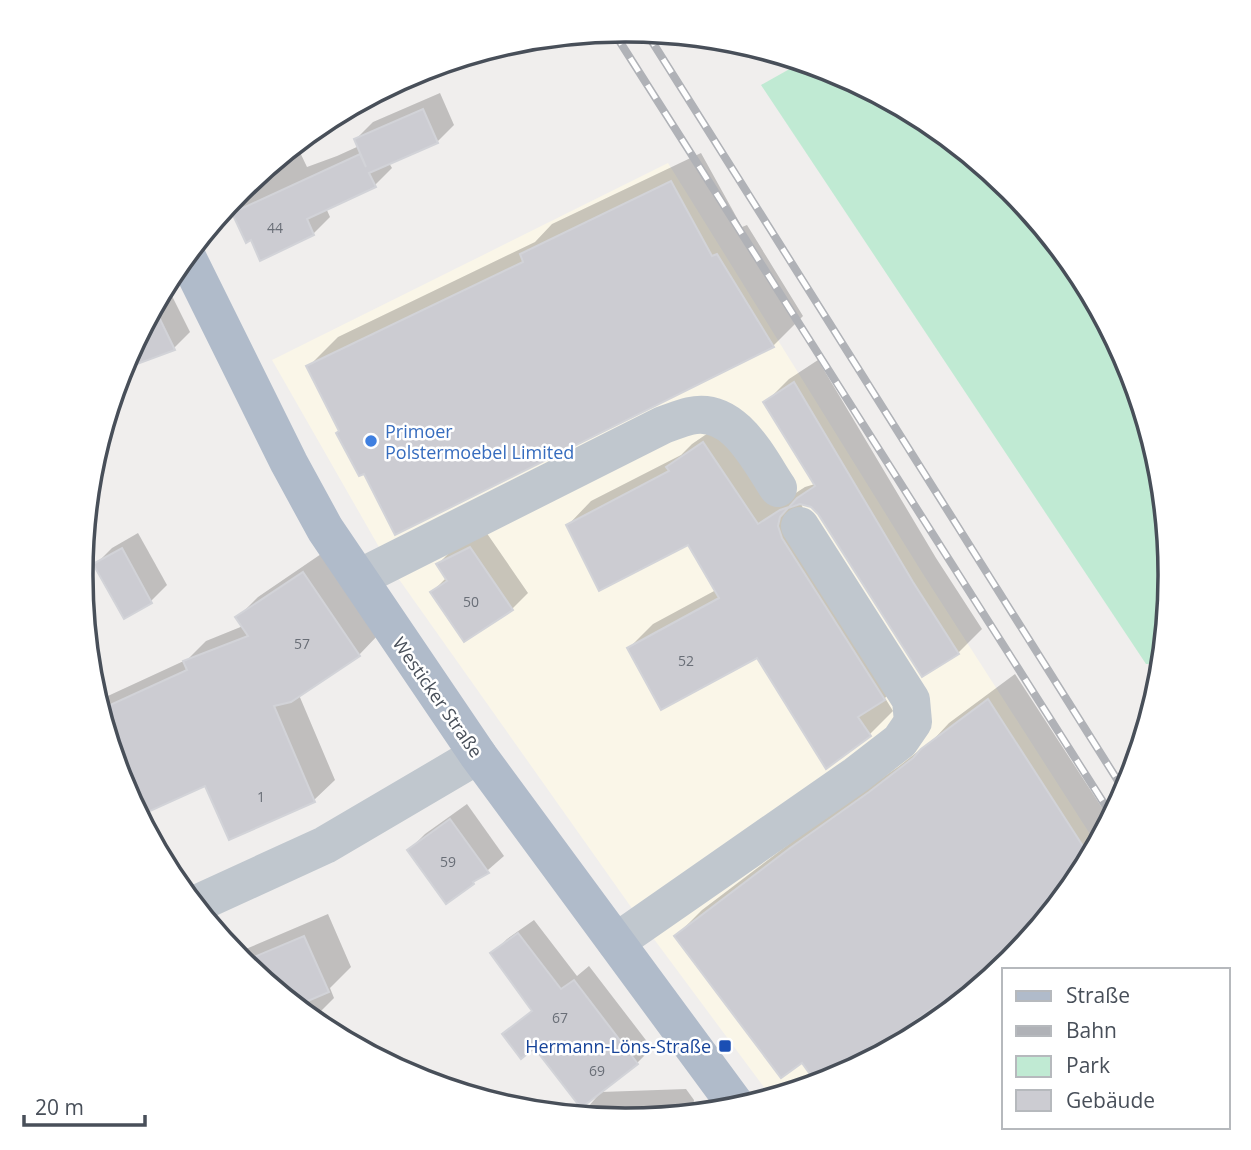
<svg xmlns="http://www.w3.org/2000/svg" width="1251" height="1150" font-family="'Open Sans',sans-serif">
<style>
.commercial{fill:#faf6e8}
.green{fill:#c0ead3}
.shadow{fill:#0003}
.building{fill:#ccccd2;stroke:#d2d3d8;stroke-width:2}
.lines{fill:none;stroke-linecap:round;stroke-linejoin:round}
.minor{stroke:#c0c7ce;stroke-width:38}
.major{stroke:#b0bbca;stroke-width:38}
.rail-casing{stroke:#b0b2b7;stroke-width:8}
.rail{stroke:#fff;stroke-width:5;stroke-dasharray:16;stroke-linecap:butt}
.shop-dot{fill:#3f7fe0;stroke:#fff;stroke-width:2.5}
.transit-dot{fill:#1a4fb4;stroke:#fff;stroke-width:2.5}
.labels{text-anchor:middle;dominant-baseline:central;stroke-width:5;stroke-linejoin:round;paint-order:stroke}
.number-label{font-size:14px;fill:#696e77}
.shop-label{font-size:18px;fill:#366cbe;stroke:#fff;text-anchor:start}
.street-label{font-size:18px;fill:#484f59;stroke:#fff}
.transit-label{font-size:18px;fill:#164399;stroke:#fff;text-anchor:end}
.rim{fill:none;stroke:#484f59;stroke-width:3.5}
</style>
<rect width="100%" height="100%" fill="#f0eeed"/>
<!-- commercial -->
<path class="commercial" d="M668,163L923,574L1097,845L1079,878L1011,961L928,1029L834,1079L772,1098L648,931L391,568L272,360Z"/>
<!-- green -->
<path class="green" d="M802,62L835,71L929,122L1011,190L1079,272L1129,367L1160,469L1171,575L1162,664H1146L761,85Z"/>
<!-- shadow -->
<g class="shadow">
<path d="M440,93L454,125L437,142L389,163L392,168L375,185L326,208L330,217L313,234L251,238L247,240L229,203L240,189L296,144L307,167L337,156L359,146L356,139L373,122Z"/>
<path d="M701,153L742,227L747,225L803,316L773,346L341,430L308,367L338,337L535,242L552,224Z"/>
<path d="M169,290L190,332L174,348L121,368L161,292Z"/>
<path d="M818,360L936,558L982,629L958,653L923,675L820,513L812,505L801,503L805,514L908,675L885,698L893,711L869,735L757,656L629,648L653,624L716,590L688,543L568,525L591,501L681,455L692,444L727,420L782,502L805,487L815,484L766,402L789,379Z"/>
<path d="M486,532L528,593L512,609L432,592L447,577L438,564L454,548Z"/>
<path d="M138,533L167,585L151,601L125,616L95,565L112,548Z"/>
<path d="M324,552L379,634L359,655L299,695L335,780L314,800L206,784L116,763L97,701L188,659L206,641L243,626L237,618L258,597Z"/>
<path d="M1015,674L1110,820L1079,878L1011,961L946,1014L937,1002L902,1028L909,1039L834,1079L802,1061L676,936L702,910L818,822L898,767L935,738L949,723Z"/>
<path d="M467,804L504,856L473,883L409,850L425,834Z"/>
<path d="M328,914L351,967L330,988L334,998L312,1020L234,954Z"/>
<path d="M534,920L577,976L589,966L652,1048L637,1063L533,1010L493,953L507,939Z"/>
<path d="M686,1089L694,1100L692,1114L625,1120L595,1117L588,1107L601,1092Z"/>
</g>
<!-- building -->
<g class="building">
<path d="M423,109L438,143L369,173L376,187L307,219L314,235L260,261L251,240L246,243L232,213L360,154L366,167L354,139Z"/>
<path d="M671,181L712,256L717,254L774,347L395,535L364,474L359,476L336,433L339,431L306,366L523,262L520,254Z"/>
<path d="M154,307L175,350L121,370L122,366Z"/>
<path d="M794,382L913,582L959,654L922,677L818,514L811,507L800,504L788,508L780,517L778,526L782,538L885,700L858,717L871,736L826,769L757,658L661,710L627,648L719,598L688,545L599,591L566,525L669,471L666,467L703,442L758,524L780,510L789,507L797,498L815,486L763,402Z"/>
<path d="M470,547L513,610L464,642L430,592L447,581L436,564Z"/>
<path d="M122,548L152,603L124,619L93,564Z"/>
<path d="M303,572L360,656L291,702L274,706L315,802L229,840L205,786L139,816L114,760L99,710L187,670L183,661L248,636L235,617Z"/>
<path d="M988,699L1090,857L1079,878L1011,961L944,1015L937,1005L874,1051L877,1056L834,1079L817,1084L802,1063L781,1078L674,936L790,848L869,792L913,758L921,749Z"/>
<path d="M450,819L489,873L473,882L474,884L446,904L407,850Z"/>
<path d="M518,933L561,989L574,980L638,1064L581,1108L539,1054L533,1049L521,1059L502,1034L532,1011L490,953Z"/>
<path d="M304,936L329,992L296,1006L242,962Z"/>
</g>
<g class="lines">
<!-- minor -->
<g class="minor">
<path d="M359,578L663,425C672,422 681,418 690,416C734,406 758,458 778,488"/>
<path d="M194,905L325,845L478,755"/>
<path d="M616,942L856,775L900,741L913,722L911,700L800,526"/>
</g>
<!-- major -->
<path class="major" d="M186,255L289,463L325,529L478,755L738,1108"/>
<defs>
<g id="rail">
<path d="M613,31L1112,816"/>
<path d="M646,32L1125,792"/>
</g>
</defs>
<!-- rail casing -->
<use href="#rail" class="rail-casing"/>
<!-- rail -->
<use href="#rail" class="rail"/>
</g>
<!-- markers -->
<circle class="shop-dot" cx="371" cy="441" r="7"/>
<rect class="transit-dot" x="718" y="1039" width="14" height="14" rx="3.5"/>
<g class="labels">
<!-- number labels -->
<g class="number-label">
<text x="275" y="227">44</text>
<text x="471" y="601">50</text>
<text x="302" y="643">57</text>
<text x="686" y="660">52</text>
<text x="261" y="796">1</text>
<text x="448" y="861">59</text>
<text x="560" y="1017">67</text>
<text x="597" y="1070">69</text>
</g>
<!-- shop labels -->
<g class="shop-label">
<text x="385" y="431">Primoer<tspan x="385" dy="21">Polstermoebel Limited</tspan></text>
</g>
<!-- street labels -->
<g class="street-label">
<text transform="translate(438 697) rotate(55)">Westicker Straße</text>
</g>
<!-- transit labels -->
<g class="transit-label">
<text x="711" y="1046">Hermann-Löns-Straße</text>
</g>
</g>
<!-- crop -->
<path d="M0 0H1251V1150H0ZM625 42H626A532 532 0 0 1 1158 574V576A532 532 0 0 1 626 1108H625A532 532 0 0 1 93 576V574A532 532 0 0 1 625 42Z" fill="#fff" fill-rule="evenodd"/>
<path class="rim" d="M625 42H626A532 532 0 0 1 1158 574V576A532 532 0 0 1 626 1108H625A532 532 0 0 1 93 576V574A532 532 0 0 1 625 42Z"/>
<!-- legend -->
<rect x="1002" y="968" width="228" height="161" fill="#ffffff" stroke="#b6b9bd" stroke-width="2"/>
<rect x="1016" y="991" width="35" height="10" fill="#b0bbca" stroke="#b6b9bd" stroke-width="2"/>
<text x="1066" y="1003" font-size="21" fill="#484f59">Straße</text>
<rect x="1016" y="1026" width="35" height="10" fill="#b0b2b7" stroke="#b6b9bd" stroke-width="2"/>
<text x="1066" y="1038" font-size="21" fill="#484f59">Bahn</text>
<rect x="1016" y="1056" width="35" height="21" fill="#c0ead3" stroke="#b6b9bd" stroke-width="2"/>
<text x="1066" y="1073" font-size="21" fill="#484f59">Park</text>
<rect x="1016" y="1090" width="35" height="21" fill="#ccccd2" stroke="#b6b9bd" stroke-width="2"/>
<text x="1066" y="1108" font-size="21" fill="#484f59">Gebäude</text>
<!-- scale -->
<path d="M24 1115v10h121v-10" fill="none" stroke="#484f59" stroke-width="3.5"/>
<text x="35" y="1115" font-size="21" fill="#484f59" stroke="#ffffff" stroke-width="5" paint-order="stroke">20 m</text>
</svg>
